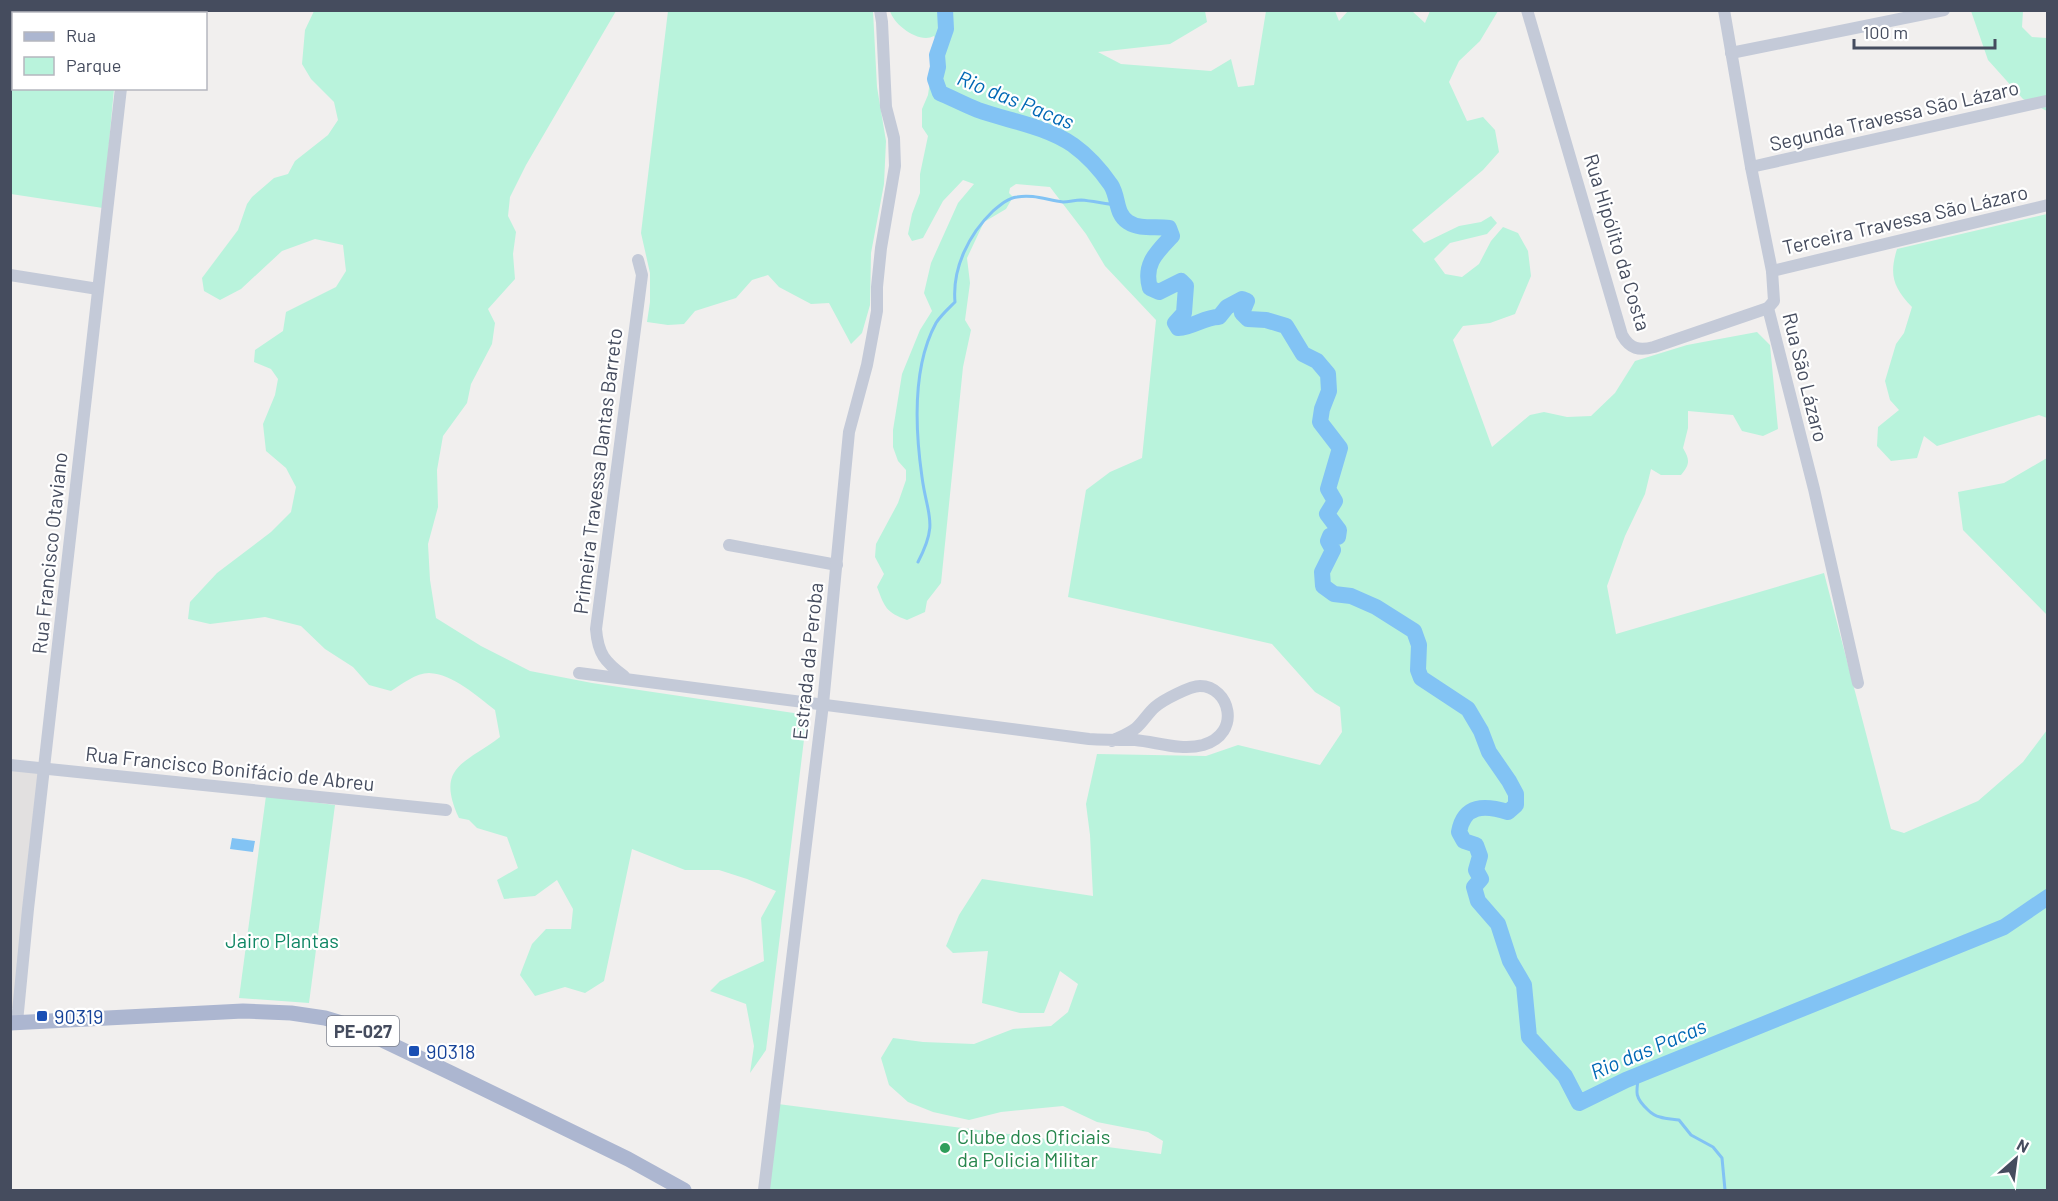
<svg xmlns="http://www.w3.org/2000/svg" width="2058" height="1201" font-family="Barlow,sans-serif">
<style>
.education{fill:#e2e0e0}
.green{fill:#b9f3dc}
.water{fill:#82c3f4}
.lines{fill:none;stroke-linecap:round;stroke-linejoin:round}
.stream{stroke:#82c3f4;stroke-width:3}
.river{stroke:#82c3f4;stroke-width:16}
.minor{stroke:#c4cad8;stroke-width:12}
.major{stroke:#acb6d0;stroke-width:15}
.transit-dot{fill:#1a4fb4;stroke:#fff;stroke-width:2}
.leisure-dot{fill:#2e9e5b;stroke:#fff;stroke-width:2}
.labels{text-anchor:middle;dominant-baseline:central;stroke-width:4.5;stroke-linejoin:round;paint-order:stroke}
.shield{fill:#fff;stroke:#7d828e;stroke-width:1.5}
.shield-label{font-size:18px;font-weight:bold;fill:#454c5e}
.street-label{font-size:20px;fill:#454c5e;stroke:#fff}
.park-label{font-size:20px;fill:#0f8664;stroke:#fff}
.transit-label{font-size:20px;fill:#164399;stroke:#fff;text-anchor:start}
.leisure-label{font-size:20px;fill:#27864d;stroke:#fff;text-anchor:start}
.water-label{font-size:21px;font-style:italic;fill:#0068b5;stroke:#fff}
</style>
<rect width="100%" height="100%" fill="#f1efee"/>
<!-- education -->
<path class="education" d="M10,769L40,772L13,1008H11Z"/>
<!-- green -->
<g class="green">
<path d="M11,11H172L171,14H14V88L114,89L103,208L11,194Z"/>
<path d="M314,11H616L526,165L510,197L508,216L516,232L513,254L515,279L488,309L495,323L492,344L471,384L467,403L443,436L437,470L438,507L428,544L430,580L436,618L481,646L530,671L592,683L807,715L766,1050L750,1073L754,1046L746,1004L710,991L720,981L764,961L761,918L776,891L747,879L719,870H685L632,849L604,981L585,993L565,987L535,996L520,975L532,944L546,929H571L573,909L557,880L535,896L504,899L497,880L518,868L507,837L477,828L469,820L459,818C435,766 465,764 500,737L495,710C477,696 453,674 429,673C416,673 402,684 391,691L369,685L353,667L325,649L301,626L265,617L210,624L188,619L190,602L217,573L271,532L291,512L296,487L286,468L266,451L263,424L275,395L278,379L271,369L254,362L255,350L283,331L286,312L336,287L346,271L343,245L315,239L282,251L241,289L220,300L204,291L202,278L238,230L247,204L252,197L274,178L288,174L295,161L328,135L338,120L334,102L311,79L302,64L305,30Z"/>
<path d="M668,11H873L877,87L886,141L884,184L871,253L870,305L862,333L851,344L829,303L811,304L779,287L768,275L752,280L736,298L695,311L684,324L668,325L647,322L650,302V273L641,233Z"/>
<path d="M890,11H1205L1207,22L1170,44L1098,52L1121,64L1211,71L1231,59L1238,87L1254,85L1266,11H1335L1339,21L1348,11H1412L1425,23L1430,11H1498L1480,41L1459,61L1449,82L1467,121L1483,117L1495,130L1499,152L1483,170L1412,230L1424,243L1459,226L1481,222L1491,216L1497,223L1487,234L1450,243L1434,259L1445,274L1462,277L1479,264L1491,241L1503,227L1518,233L1528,251L1531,276L1515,314L1490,323L1463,326L1453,340L1492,447L1530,415L1544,412L1567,417L1591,416L1615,393L1635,361L1687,345L1757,332L1770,345L1778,429L1763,436L1742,431L1733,415L1688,411V428L1683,448C1690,460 1690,464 1681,475H1661L1651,469L1645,494L1625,536L1607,586L1616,634L1824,573L1891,829L1904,833L1978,801L2023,762L2047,730V1190H768L778,1104L1161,1154L1163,1141L1148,1132L1097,1122L1063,1106L1001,1112L969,1120L933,1112L908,1102L889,1085L881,1058L893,1038L923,1042L974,1044L1013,1029L1051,1026L1068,1012L1078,984L1060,971L1044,1013H1020L982,1003L988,951L953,953L946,946L959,915L982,879L1093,896L1090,835L1086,804L1097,754L1206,756L1238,745L1320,765L1342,732L1340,707L1315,692L1272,644L1068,597L1086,490L1110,472L1142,458L1156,320L1105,266L1086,234L1050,187L1016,184L1010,188L1009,193L1013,197L1006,209L984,222L967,258L970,283L965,320L971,330L963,367L941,583L927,601L925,612L907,620C886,612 885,608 877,587L884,574L875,557L876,544L898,503L906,480V470L898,461L893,447V430L902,374L920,330L932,311L924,293L931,263L958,203L974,184L963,180L943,201L923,238L912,241L908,234L912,214L920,193V174L928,136L922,127V109L928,95L936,41L934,36C919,44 894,25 890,11Z"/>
<path d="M1971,11H2023L2022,27L2032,37L2047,38V111L2023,99L1988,60Z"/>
<path d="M2047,214V418L2039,415L1937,446L1924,436L1917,458L1891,461L1877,446L1878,427L1899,410L1890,400L1885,381L1896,344L1904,333L1912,307C1893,287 1889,275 1897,249Z"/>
<path d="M2047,458V615L1963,530L1958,492L2004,483Z"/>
<path d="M266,796L335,805L309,1003L239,998Z"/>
</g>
<!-- water -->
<path class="water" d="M232,838L255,841L253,852L230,849Z"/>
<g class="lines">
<!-- stream -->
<g class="stream">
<path d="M918,562C939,522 927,516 922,477C915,428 912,367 936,323C941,315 949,308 955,302C952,268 969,234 993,211C1000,205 1008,198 1017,197C1033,194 1047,200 1063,202C1069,202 1075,200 1081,200C1093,201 1106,204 1118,205"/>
<path d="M1639,1075C1636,1092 1634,1097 1648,1110C1651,1113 1655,1116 1660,1117C1666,1119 1673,1119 1679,1120L1691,1135L1713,1147L1722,1158L1725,1190"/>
</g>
<!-- river -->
<path class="river" d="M945,10L946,29L937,55L938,67L935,79L940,93C952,98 965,105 978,110C1009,121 1045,126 1073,145C1087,155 1102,172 1111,185C1119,198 1115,213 1128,222C1140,230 1155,226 1169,228L1172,236C1157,252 1143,264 1150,288L1159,292L1181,281L1186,286L1184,313L1175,323L1178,328C1194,327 1204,317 1219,317L1227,307L1242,299L1247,301L1242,313L1248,319L1266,320L1286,326L1303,354L1317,361L1328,374L1329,391L1322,409L1320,422L1340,448L1328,489L1335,501L1327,514L1339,530L1338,537L1330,536L1328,541L1333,550L1322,572L1323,586L1334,594L1351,596L1376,607L1414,631L1419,645L1418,670L1421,678L1468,709L1481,731L1489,752L1509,781L1516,794V805L1508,812C1485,805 1464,804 1459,832L1464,841L1476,845L1480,856L1476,870L1481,879L1474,887L1478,901L1498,924L1510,961L1524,985L1529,1037L1565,1076L1579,1103L1626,1080L2004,927L2048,897"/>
<!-- minor -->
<g class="minor">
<path d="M1527,10L1622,335C1630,349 1639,351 1654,347L1768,308"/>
<path d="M1724,10L1751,167L1772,271L1774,301L1768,308L1814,489L1858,683"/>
<path d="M1731,53L1944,10"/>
<path d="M1751,167L2046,101"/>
<path d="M1772,271L2048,205"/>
<path d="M10,275L98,289"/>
<path d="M729,545L837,565"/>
<path d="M579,673L1089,739C1104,740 1120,740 1135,740C1157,742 1181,751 1203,745C1243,733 1229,686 1200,686C1190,686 1163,700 1155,707C1148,713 1143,722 1136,728C1130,733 1120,737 1112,741"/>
<path d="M624,676C605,662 598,654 596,629L642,275L638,260"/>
<path d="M10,765L446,810"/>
<path d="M17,1022L28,909L121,88"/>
<path d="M764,1190L823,704L849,432L867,365L877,311V287L881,248L895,166L894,138L886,107L882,22L880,10"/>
</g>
<!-- major -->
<path class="major" d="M10,1023L243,1011L291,1013L325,1018L355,1027L449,1072L628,1159L684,1190"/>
</g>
<!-- markers -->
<g class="transit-dot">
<rect x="36" y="1010" width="12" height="12" rx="3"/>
<rect x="408" y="1045" width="12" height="12" rx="3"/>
</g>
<circle class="leisure-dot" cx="945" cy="1148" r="6"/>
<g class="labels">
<!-- shield labels -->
<rect class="shield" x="327" y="1016" width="72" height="30" rx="4.5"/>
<g class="shield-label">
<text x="363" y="1031">PE-027</text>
</g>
<!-- street labels -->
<g class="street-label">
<text transform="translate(1894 115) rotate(-13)">Segunda Travessa São Lázaro</text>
<text transform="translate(1905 219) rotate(-13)">Terceira Travessa São Lázaro</text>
<text transform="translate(1618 242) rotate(73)">Rua Hipólito da Costa</text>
<text transform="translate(1806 377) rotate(76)">Rua São Lázaro</text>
<text transform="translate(597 471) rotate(-83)">Primeira Travessa Dantas Barreto</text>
<text transform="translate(49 553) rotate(-84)">Rua Francisco Otaviano</text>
<text transform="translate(807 661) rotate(-84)">Estrada da Peroba</text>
<text transform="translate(230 768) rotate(6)">Rua Francisco Bonifácio de Abreu</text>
</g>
<!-- park labels -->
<g class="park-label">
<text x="282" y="940">Jairo Plantas</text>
</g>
<!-- transit labels -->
<g class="transit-label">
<text x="54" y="1016">90319</text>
<text x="426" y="1051">90318</text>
</g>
<!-- leisure labels -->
<g class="leisure-label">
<text x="957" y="1136">Clube dos Oficiais<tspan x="957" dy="23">da Policia Militar</tspan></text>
</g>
<!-- water labels -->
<g class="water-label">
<text transform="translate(1016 99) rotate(22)">Rio das Pacas</text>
<text transform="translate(1648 1048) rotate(-23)">Rio das Pacas</text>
</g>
</g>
<!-- border -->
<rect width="2058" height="1201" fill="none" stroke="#454c5e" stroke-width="24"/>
<!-- legend -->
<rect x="12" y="12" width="195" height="78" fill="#ffffff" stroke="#b5b7bf" stroke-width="1.5"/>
<rect x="24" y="32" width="30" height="9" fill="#acb6d0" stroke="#b5b7bf" stroke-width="1.5"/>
<text x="66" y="42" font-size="18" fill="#454c5e">Rua</text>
<rect x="24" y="57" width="30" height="18" fill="#b9f3dc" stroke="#b5b7bf" stroke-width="1.5"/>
<text x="66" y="72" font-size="18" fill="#454c5e">Parque</text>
<!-- north arrow -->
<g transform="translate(2016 1159) rotate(28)" stroke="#ffffff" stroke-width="4.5" paint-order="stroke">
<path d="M0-4.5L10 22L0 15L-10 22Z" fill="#454c5e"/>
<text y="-9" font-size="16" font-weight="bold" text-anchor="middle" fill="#454c5e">N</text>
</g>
<!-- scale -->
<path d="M1854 39v9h141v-9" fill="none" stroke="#454c5e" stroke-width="3"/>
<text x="1863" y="39" font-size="18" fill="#454c5e" stroke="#ffffff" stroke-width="4.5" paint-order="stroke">100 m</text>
</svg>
